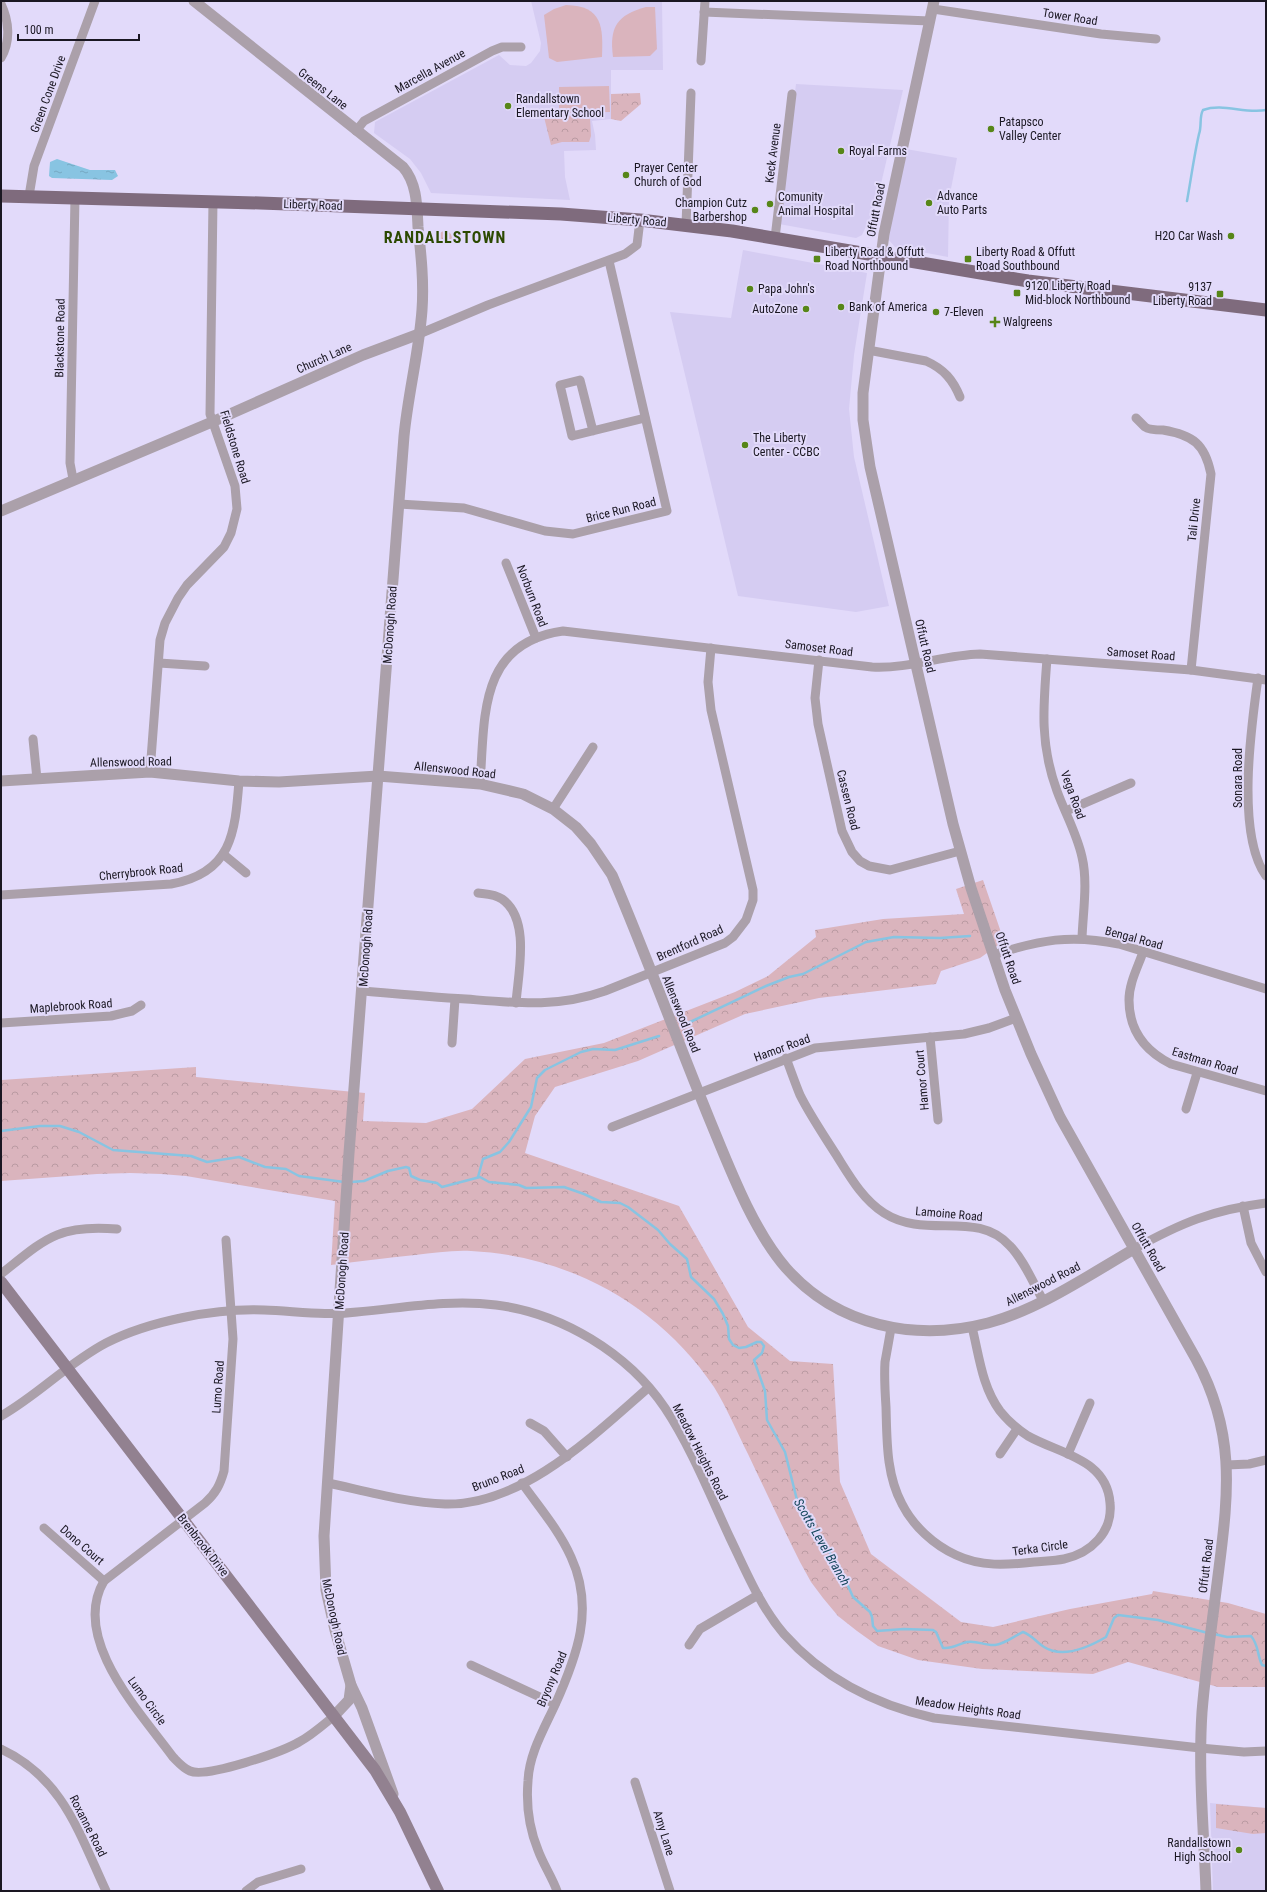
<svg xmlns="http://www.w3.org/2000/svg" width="1267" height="1892" font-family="'Roboto Condensed',sans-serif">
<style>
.built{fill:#d5ccf2}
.forest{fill:url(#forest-crowns)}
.pitch{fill:#dab4bd}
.water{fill:url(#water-ripples)}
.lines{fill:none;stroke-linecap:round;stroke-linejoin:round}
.stream{stroke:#88c4e2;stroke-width:2.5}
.minor{stroke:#aba0aa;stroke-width:9}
.tertiary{stroke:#aba0aa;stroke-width:11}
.secondary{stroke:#928190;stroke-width:12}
.primary{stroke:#7f6b7d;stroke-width:13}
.poi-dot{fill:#578618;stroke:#e2dafa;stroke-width:1.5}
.labels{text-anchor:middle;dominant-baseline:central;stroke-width:4;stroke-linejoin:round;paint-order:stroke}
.street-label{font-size:12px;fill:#1a1722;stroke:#e2dafa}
.poi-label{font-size:12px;fill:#1a1722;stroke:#e2dafa;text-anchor:start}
.water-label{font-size:13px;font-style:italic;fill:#14465b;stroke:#e2dafa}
.district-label{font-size:16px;font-weight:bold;letter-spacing:1px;fill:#2c4901;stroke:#e2dafa}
</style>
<defs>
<pattern id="forest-crowns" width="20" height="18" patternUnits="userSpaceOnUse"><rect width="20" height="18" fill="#dab4bd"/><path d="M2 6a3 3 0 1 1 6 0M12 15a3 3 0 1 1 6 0" fill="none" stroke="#ba9aa2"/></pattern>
<pattern id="water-ripples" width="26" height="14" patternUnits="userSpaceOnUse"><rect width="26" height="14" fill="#88c4e2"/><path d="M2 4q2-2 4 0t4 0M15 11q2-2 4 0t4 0" fill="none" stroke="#75a8c2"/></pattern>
</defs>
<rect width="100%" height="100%" fill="#e2dafa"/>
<!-- built -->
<g class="built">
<path d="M531,1H662L663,70H611V119L592,121L595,135L596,150L564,151L565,177L570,200L431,193L421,173L410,159L374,133L375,122L499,55L510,65L526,66L531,63L540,51L541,43Z"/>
<path d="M796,84L903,90L880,188L873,211L862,235L856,238L779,224Z"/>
<path d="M906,149L957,158L949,199L948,257L895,247L888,239Z"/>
<path d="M743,250L867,273L854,355L849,409L854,457L889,606L856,612L738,596L670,312L731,318Z"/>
<path d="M1210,1803L1266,1808V1891H1213Z"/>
</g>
<!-- forest -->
<g class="forest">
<path d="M640,93L641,104L621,121L611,119V94Z"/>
<path d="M562,115L590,117L591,136L589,142H562L551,145L544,117Z"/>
<circle cx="445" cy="238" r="7"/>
<path d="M983,880L1004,941L980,958L941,971L936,984L819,998L745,1014L638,1061L555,1087L535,1116L525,1153L679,1206L748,1327L790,1361L833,1364L840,1482L871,1554L961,1622L993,1627L1070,1609L1152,1594L1153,1591L1228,1603L1266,1614V1687H1218L1128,1662L1093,1674L982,1669L918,1660L878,1646L857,1631L838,1616L823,1598L811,1582L800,1562C782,1526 765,1490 748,1454C737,1432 727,1408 714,1387C659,1305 569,1256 471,1251C453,1250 434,1253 415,1255C387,1258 359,1261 331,1265L335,1201L186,1176L161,1174L130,1173L97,1174L1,1181V1080L196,1067V1077L365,1093L363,1121L426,1123L472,1109L525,1059L604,1043L735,992L768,976L816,937L815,930L883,919L964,914L956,889Z"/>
<path d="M1216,1804L1266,1808V1833L1253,1834L1216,1828Z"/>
</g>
<!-- pitch -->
<g class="pitch">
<path d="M566,5C603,6 603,27 602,57L557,62L549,58L544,15L554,9Z"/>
<path d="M646,7H655L657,49L650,56L613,57C609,27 617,15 646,7Z"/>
<path d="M609,86L610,112L559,113V87Z"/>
</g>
<!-- water -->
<path class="water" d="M57,159L90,170H115L118,176L112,180L52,178L49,176L50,162Z"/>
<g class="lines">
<!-- stream -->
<g class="stream">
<path d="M1187,201C1191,179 1194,156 1199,134C1202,126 1199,117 1203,110C1223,103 1245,114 1266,110"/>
<path d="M688,1023L766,986L789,977L803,974L866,942L894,937L940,938L970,936"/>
<path d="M1,1131L40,1126H60L79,1132L113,1150L191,1156L207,1162L239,1157L265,1167L286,1169L299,1176L344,1182"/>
<path d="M478,1177L483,1159L500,1152L509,1142L531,1107L537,1078L545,1070L581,1052L593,1049L615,1050L659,1036"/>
<path d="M351,1182L364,1181L388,1171L406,1167L409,1168L411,1176L420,1180L437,1183L442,1187L480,1177L489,1182L519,1185L526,1188L564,1187L584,1194L601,1202L620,1203L628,1207L658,1230L670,1244L687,1259L691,1277L714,1299L723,1314L728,1326L729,1339L733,1345L739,1348L746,1347L757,1342H761L764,1346L762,1353L754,1360L765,1391L767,1420L785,1452L798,1504L840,1568L853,1597L870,1612L872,1617L873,1626L877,1631L904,1629L933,1630L936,1632L943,1648C953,1649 958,1644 967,1642C976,1640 986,1646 995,1645C1005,1644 1014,1636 1023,1632C1032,1635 1036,1642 1044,1647C1063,1659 1089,1647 1106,1637L1114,1618L1118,1615L1158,1620L1208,1633"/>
<path d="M1214,1634L1227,1637L1251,1636C1259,1645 1257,1655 1262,1665L1266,1666"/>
</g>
<!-- minor -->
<g class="minor">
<path d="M1,4C9,21 11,41 1,58"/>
<path d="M933,9L1101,34L1156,39"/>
<path d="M704,12L930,21"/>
<path d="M701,61L705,1"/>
<path d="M356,131L364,121L492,51L502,47H521"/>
<path d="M29,196L34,166L95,1"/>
<path d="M686,225L691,93"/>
<path d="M775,238L792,94"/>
<path d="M419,334L488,305L625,254L637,245L640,220"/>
<path d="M868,350L926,361C944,369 953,380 960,397"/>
<path d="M1136,418C1139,421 1142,424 1145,427C1149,430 1158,430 1163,430C1193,435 1205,444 1211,474L1191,670"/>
<path d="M593,431L580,380L560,385L572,436L645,418"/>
<path d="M73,479L70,463L75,197"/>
<path d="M399,504L464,508L545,531L573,534L667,511L609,261"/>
<path d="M506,563L536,638"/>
<path d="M1047,659C1043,708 1040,745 1057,791C1065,813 1077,834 1082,857C1088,882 1083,912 1082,938"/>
<path d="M819,660L815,698L818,724L842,831L852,852L860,861L869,866L890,870L960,851"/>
<path d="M159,663L205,666"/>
<path d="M1258,678C1251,728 1236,834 1266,876"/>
<path d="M33,739L37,779"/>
<path d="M150,772L160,640L165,623L178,598L187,585L224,547L231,533L237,509L235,486L210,414L213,201"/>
<path d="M480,784C485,717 478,643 563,631L872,667C909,669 943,655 980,654L1191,670L1266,680"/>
<path d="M553,809L593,747"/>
<path d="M1066,811L1131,783"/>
<path d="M223,854L246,873"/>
<path d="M478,893C486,894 495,894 502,899C531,919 518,974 516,1003"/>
<path d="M1,895L171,884C232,873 235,833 239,781"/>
<path d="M1143,952C1138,967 1129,983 1129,1000C1129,1030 1145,1051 1171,1064L1266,1091"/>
<path d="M993,955C1040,940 1070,934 1119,944L1266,989"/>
<path d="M363,991C398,994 432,997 466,999C516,1003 557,1008 605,991L725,943L733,937L746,920L753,900V890L711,710L708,682L711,648"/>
<path d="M1,1023L111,1016L132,1011L141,1005"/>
<path d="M930,1037L938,1120"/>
<path d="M452,1043L455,999"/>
<path d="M786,1058C791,1071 795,1083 800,1095C810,1115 823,1134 835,1153C849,1175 862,1199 884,1213C926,1240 977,1209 1010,1246C1024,1260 1033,1283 1043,1300"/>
<path d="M1186,1109L1197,1073"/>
<path d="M612,1127L815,1048L964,1034L989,1028L1016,1018"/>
<path d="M1243,1206L1251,1243L1266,1272"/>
<path d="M226,1240L233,1339L224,1471C220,1485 216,1493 205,1503L104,1581C70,1639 141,1713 173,1757C178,1762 183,1768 190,1771C207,1778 282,1752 299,1742C312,1735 323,1725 334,1716"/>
<path d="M1134,1249C1181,1223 1212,1210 1266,1203"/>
<path d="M1,1274C45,1239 58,1224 117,1229"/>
<path d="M891,1328C889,1340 887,1351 885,1362C884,1377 885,1392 886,1407C887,1440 886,1474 902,1504C913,1526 934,1545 956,1555C981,1567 1007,1565 1034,1562C1044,1561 1054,1561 1064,1559C1091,1553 1113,1532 1110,1503C1107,1459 1060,1454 1028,1436C1017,1429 1008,1421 1000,1411C982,1387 979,1355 972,1327"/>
<path d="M1,1416C38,1395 68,1363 106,1343C149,1321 216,1308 264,1310C295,1311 326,1316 357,1312C403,1308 449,1299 496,1305C561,1313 628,1353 665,1408C691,1447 710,1495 730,1538C746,1571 760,1606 784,1634C824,1679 876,1705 934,1718L1200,1748L1244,1752L1266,1751"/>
<path d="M530,1423L544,1431L567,1457"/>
<path d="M1000,1454L1017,1429"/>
<path d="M1068,1454L1090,1403"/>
<path d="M1227,1465L1249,1464L1266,1460"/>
<path d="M328,1483C365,1491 407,1503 445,1504C522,1506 594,1435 648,1388"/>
<path d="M522,1483C539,1507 559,1530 571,1557C595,1609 577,1656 555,1705C544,1729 529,1754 528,1781C526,1805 529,1828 538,1850C543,1864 552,1877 557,1891"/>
<path d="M44,1528L104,1581"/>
<path d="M689,1645L700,1629L758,1595"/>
<path d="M471,1665L555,1704"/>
<path d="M1,1749C63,1778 79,1833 106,1891"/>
<path d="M635,1782L670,1891"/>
<path d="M246,1891L258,1882L301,1869"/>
</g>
<!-- tertiary -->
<g class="tertiary">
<path d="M194,1L403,167C417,183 417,206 418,227C421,254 424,282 422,310C419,352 408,394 404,436L349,1153L324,1536L326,1590L335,1630L351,1685L362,1708L393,1794"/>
<path d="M934,1L884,234L863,393V420L870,467L953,824L971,888L1005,990L1031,1054L1060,1117L1196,1359C1235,1431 1229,1490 1219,1568C1213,1616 1206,1664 1202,1712C1198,1772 1204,1832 1206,1891"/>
<path d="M1,511L212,422L363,355L419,334"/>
<path d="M1,781L150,772L239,781L279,782L378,776L480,784L523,794L553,809L576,827L591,844L612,875C647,957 677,1040 711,1123C730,1169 753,1230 786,1268C837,1326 915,1342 988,1323C1038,1310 1089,1275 1134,1249"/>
<path d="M334,1716L349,1700L351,1685"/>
</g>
<!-- secondary -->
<path class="secondary" d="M1,1282L375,1770L400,1812L438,1891"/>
<!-- primary -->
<path class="primary" d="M1,196L260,203L561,214L640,220L732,231L1028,281L1266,310"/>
</g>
<!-- markers -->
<g class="poi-dot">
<circle cx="508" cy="106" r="4"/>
<circle cx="991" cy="129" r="4"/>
<circle cx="841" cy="151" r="4"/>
<circle cx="626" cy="175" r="4"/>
<circle cx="929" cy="203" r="4"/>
<circle cx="770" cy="204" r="4"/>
<circle cx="755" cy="210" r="4"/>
<circle cx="1231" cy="236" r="4"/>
<rect x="813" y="255" width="8" height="8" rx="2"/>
<rect x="964" y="255" width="8" height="8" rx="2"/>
<circle cx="750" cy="289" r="4"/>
<rect x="1013" y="289" width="8" height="8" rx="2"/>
<rect x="1216" y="290" width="8" height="8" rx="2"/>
<circle cx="841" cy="307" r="4"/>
<circle cx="806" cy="309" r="4"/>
<circle cx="936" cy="312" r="4"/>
<path d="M993 316h4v4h4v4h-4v4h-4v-4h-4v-4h4z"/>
<circle cx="745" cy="445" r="4"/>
<circle cx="1239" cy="1850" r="4"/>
</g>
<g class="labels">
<!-- street labels -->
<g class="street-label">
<text transform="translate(1070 17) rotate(9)">Tower Road</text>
<text transform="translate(430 71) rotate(-29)">Marcella Avenue</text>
<text transform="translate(323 89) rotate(38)">Greens Lane</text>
<text transform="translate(48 94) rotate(-70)">Green Cone Drive</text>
<text transform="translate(773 153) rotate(-83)">Keck Avenue</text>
<text transform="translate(313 205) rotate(2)">Liberty Road</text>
<text transform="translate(876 210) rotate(-79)">Offutt Road</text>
<text transform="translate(637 220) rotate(5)">Liberty Road</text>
<text transform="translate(60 338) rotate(-89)">Blackstone Road</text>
<text transform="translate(324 358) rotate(-24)">Church Lane</text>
<text transform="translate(235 447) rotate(73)">Fieldstone Road</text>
<text transform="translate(621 510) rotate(-14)">Brice Run Road</text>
<text transform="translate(1194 520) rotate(-84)">Tali Drive</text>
<text transform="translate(532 596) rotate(69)">Norburn Road</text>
<text transform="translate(390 625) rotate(-86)">McDonogh Road</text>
<text transform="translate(925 646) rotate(77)">Offutt Road</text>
<text transform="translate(819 648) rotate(7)">Samoset Road</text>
<text transform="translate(1141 654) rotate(4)">Samoset Road</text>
<text transform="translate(131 762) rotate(-1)">Allenswood Road</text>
<text transform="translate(455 770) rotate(6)">Allenswood Road</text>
<text transform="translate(1238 778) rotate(-90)">Sonara Road</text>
<text transform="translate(1073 795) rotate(70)">Vega Road</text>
<text transform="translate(848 800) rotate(76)">Cassen Road</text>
<text transform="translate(141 872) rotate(-6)">Cherrybrook Road</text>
<text transform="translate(1134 938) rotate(15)">Bengal Road</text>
<text transform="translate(690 943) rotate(-24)">Brentford Road</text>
<text transform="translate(366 948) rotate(-86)">McDonogh Road</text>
<text transform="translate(1008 958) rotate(71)">Offutt Road</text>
<text transform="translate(71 1006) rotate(-4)">Maplebrook Road</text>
<text transform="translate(681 1014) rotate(68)">Allenswood Road</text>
<text transform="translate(782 1048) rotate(-20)">Hamor Road</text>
<text transform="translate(1205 1061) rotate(17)">Eastman Road</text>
<text transform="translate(922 1080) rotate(-95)">Hamor Court</text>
<text transform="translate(949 1214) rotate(5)">Lamoine Road</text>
<text transform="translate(1148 1247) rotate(60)">Offutt Road</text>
<text transform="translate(342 1271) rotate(-86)">McDonogh Road</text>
<text transform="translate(1043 1284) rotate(-27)">Allenswood Road</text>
<text transform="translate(218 1387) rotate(-86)">Lumo Road</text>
<text transform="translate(700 1452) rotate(63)">Meadow Heights Road</text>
<text transform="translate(498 1478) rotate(-21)">Bruno Road</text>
<text transform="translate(82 1545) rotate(41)">Dono Court</text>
<text transform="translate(203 1545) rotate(52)">Brenbrook Drive</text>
<text transform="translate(1040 1548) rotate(-8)">Terka Circle</text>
<text transform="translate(1206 1566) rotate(-83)">Offutt Road</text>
<text transform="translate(334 1617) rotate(78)">McDonogh Road</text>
<text transform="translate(552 1679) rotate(-67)">Bryony Road</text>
<text transform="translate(147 1701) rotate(54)">Lumo Circle</text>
<text transform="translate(968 1708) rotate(8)">Meadow Heights Road</text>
<text transform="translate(88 1826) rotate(63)">Roxanne Road</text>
<text transform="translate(664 1833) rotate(73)">Amy Lane</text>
</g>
<!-- poi labels -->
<g class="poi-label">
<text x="516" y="99">Randallstown<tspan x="516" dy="14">Elementary School</tspan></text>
<text x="999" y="122">Patapsco<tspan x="999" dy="14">Valley Center</tspan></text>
<text x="849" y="151">Royal Farms</text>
<text x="634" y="168">Prayer Center<tspan x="634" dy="14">Church of God</tspan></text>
<text x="937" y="196">Advance<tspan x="937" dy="14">Auto Parts</tspan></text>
<text x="778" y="197">Comunity<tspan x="778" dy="14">Animal Hospital</tspan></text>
<text x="747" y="203" text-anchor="end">Champion Cutz<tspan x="747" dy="14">Barbershop</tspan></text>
<text x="1223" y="236" text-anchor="end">H2O Car Wash</text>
<text x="825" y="252">Liberty Road &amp; Offutt<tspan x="825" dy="14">Road Northbound</tspan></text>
<text x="976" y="252">Liberty Road &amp; Offutt<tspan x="976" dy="14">Road Southbound</tspan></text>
<text x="1025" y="286">9120 Liberty Road<tspan x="1025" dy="14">Mid-block Northbound</tspan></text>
<text x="1212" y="287" text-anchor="end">9137<tspan x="1212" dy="14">Liberty Road</tspan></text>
<text x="758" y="289">Papa John's</text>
<text x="849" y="307">Bank of America</text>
<text x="798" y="309" text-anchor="end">AutoZone</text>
<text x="944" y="312">7-Eleven</text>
<text x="1003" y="322">Walgreens</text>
<text x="753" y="438">The Liberty<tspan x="753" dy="14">Center - CCBC</tspan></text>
<text x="1231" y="1843" text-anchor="end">Randallstown<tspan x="1231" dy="14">High School</tspan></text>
</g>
<!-- water labels -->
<g class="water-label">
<text transform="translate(822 1542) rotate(60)">Scotts Level Branch</text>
</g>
<!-- district labels -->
<g class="district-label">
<text x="445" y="237">RANDALLSTOWN</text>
</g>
</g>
<!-- border -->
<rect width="1267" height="1892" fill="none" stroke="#1a1722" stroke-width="4"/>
<!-- scale -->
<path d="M18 34v6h121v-6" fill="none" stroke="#1a1722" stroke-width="2"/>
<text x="24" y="34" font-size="12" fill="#1a1722" stroke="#e2dafa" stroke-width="3" paint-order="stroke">100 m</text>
</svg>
